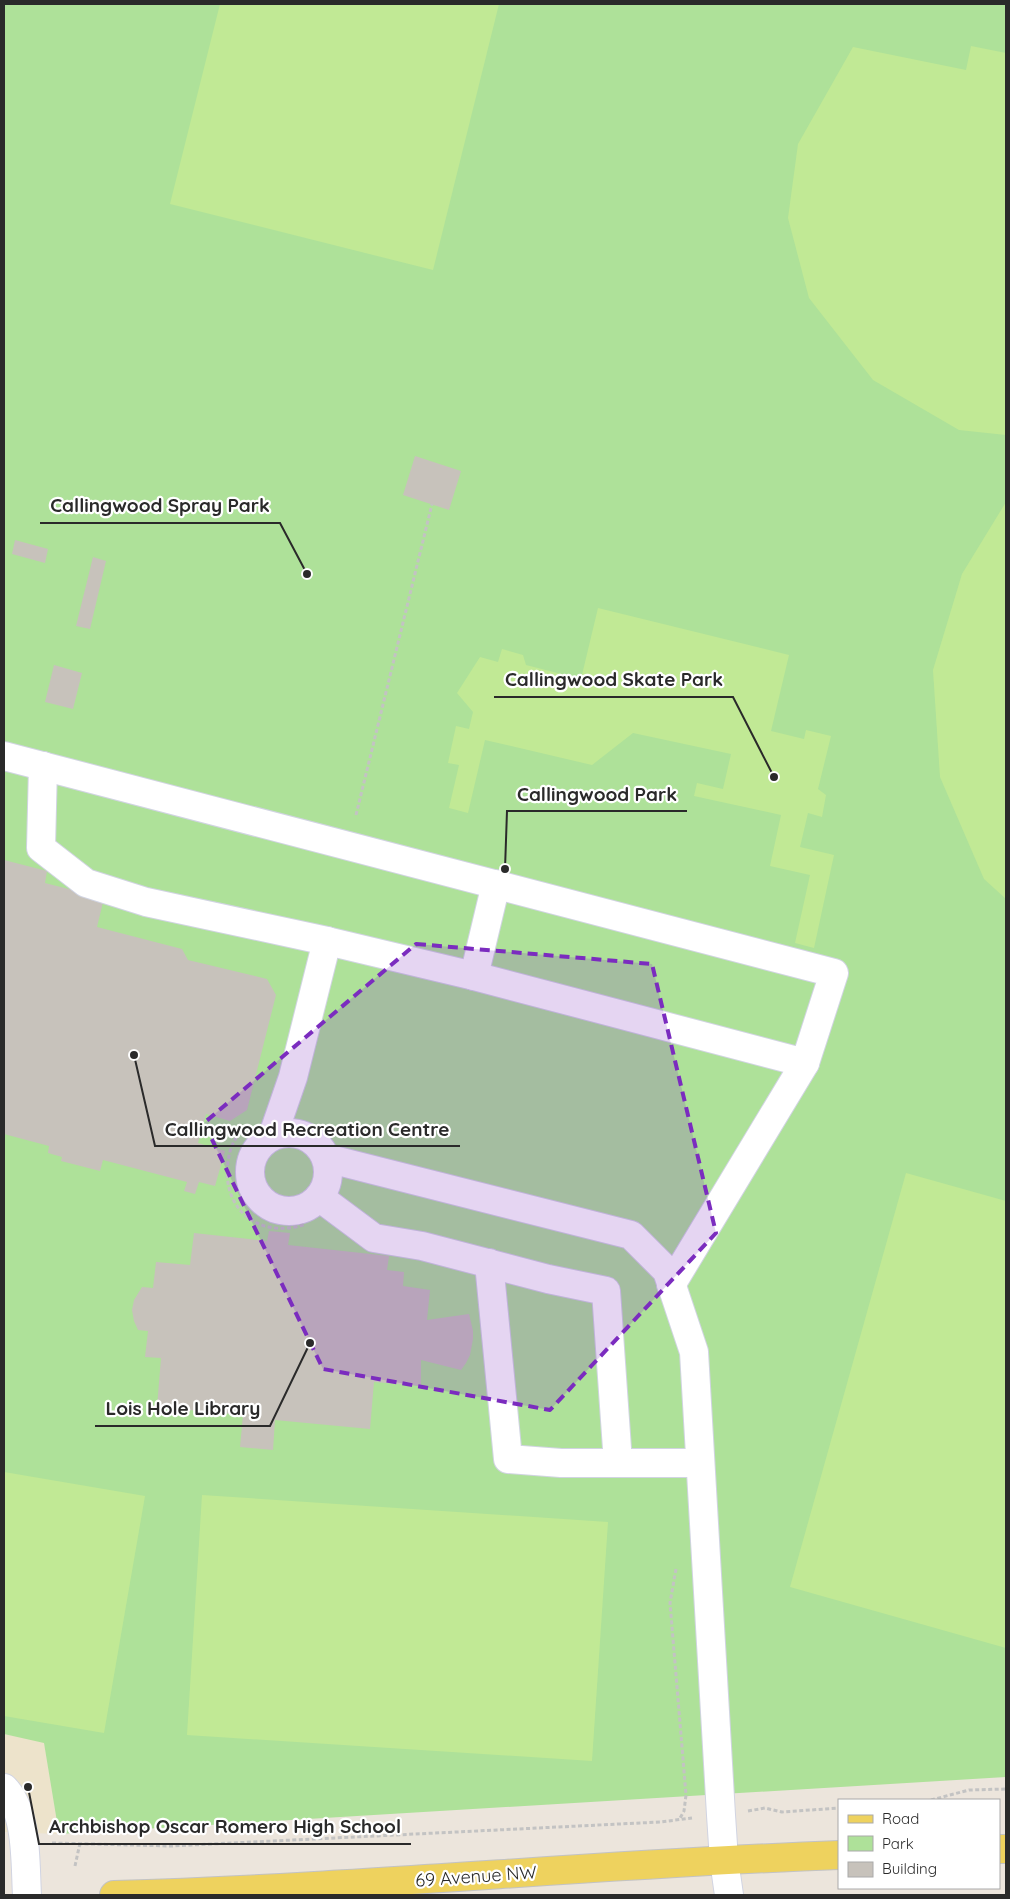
<svg xmlns="http://www.w3.org/2000/svg" width="1010" height="1899" font-family="Quicksand,sans-serif">
<style>
.education{fill:#ede3cb}
.green{fill:#aee199}
.pitch{fill:#c1e995}
.building{fill:#c7c2bb}
.lines{fill:none;stroke-linecap:round;stroke-linejoin:round}
.minor-casing{stroke:#d1d4e2;stroke-width:30}
.major-casing{stroke:#c3c3c3;stroke-width:30}
.path{stroke:#c3c3c3;stroke-width:3;stroke-dasharray:4 2.5;stroke-linecap:butt}
.minor{stroke:#fff;stroke-width:28}
.major{stroke:#eed25e;stroke-width:28}
.marked{fill:#7b2cbf;fill-opacity:0.2;stroke:#7b2cbf;stroke-width:4;stroke-dasharray:10 6;stroke-linejoin:round}
.labels{text-anchor:middle;dominant-baseline:central;stroke-width:4.5;stroke-linejoin:round;paint-order:stroke}
.street-label{font-size:18px;fill:#2a2a2a;stroke:#fff}
.leader{fill:none;stroke:#2a2a2a;stroke-width:2}
.callout-dot{fill:#2a2a2a;stroke:#fff;stroke-width:2}
.callout-label{font-size:19px;text-anchor:middle;font-weight:bold;fill:#2a2a2a;stroke:#fff;stroke-width:4.5;stroke-linejoin:round;paint-order:stroke}
</style>
<rect width="100%" height="100%" fill="#ece5dc"/>
<!-- education -->
<path class="education" d="M4,1734L44,1742L59,1834L4,1832Z"/>
<!-- green -->
<path class="green" d="M4,4H1006V1777L59,1834L44,1743L4,1734Z"/>
<!-- pitch -->
<g class="pitch">
<path d="M220,4H499L433,270L170,204Z"/>
<path d="M971,46L1006,53V435L959,430L873,380L809,298L788,218L798,144L853,47L966,70Z"/>
<path d="M1006,502V899L984,879L940,777L933,670L962,574Z"/>
<path d="M598,608L789,655L771,731L804,739L806,730L831,736L818,789L826,795L822,817L808,813L800,847L834,855L814,948L795,943L810,875L770,866L781,815L694,796L697,783L723,789L731,754L633,733L592,765L485,740L468,813L449,808L459,765L448,763L456,726L469,729L473,712L457,693L480,657L498,662L502,649L523,655L526,665L581,679Z"/>
<path d="M906,1173L1006,1201V1648L790,1587Z"/>
<path d="M4,1472L145,1496L104,1733L4,1716Z"/>
<path d="M202,1495L608,1522L592,1761L187,1735Z"/>
</g>
<!-- building -->
<g class="building">
<path d="M415,456L461,471L449,510L403,495Z"/>
<path d="M15,540L48,549L45,563L12,554Z"/>
<path d="M93,557L106,561L90,629L76,626Z"/>
<path d="M54,665L82,673L73,709L45,702Z"/>
<path d="M4,860L47,871L45,883L104,898L97,927L182,949L188,960L267,979L276,995L247,1110L230,1121L206,1114L198,1143L225,1151L215,1186L199,1182L195,1194L184,1191L187,1182L103,1160L100,1171L61,1161L62,1157L48,1153L49,1146L4,1134Z"/>
<path d="M269,1231L290,1233L288,1245L389,1256L387,1270L404,1272L403,1286L430,1290L427,1320L469,1314L473,1331V1339L470,1355L466,1363L461,1370L421,1360V1386L374,1382L370,1429L275,1420L273,1450L240,1447L243,1415L157,1407L161,1358L145,1357L148,1331L138,1330L134,1321L132,1310L134,1300L142,1287L153,1288L156,1262L190,1265L194,1233L267,1241Z"/>
</g>
<g class="lines">
<defs>
<g id="minor">
<path d="M4,756L834,973L805,1063L474,976L496,884"/>
<path d="M43,766L41,848L86,883L146,902L327,941"/>
<circle cx="289" cy="1172" r="39"/>
<path d="M273,1135L293,1077L327,941L474,976"/>
<path d="M326,1158L631,1235L667,1271L694,1352L721,1815L724,1860L729,1895"/>
<path d="M319,1197L374,1238L422,1246L548,1279L606,1291L618,1463"/>
<path d="M489,1263L508,1459L561,1463H699"/>
<path d="M671,1285L805,1063"/>
<path d="M4,1788C28,1812 25,1863 27,1895"/>
</g>
<g id="major">
<path d="M999,1849H1006"/>
<path d="M114,1895C356,1888 597,1864 839,1855"/>
</g>
</defs>
<!-- minor casing -->
<use href="#minor" class="minor-casing"/>
<!-- major casing -->
<use href="#major" class="major-casing"/>
<!-- path -->
<g class="path">
<path d="M356,815L432,504"/>
<path d="M245,1127C235,1137 230,1147 228,1161C221,1210 260,1240 306,1224"/>
<path d="M676,1569L670,1603L686,1795L684,1811L679,1820"/>
<path d="M931,1800L969,1790L1006,1789"/>
<path d="M748,1811L765,1808L782,1812L839,1808"/>
<path d="M52,1843L171,1846L660,1822L692,1818"/>
<path d="M75,1866L80,1843"/>
</g>
<!-- minor -->
<use href="#minor" class="minor"/>
<!-- major -->
<use href="#major" class="major"/>
</g>
<!-- marked area -->
<path class="marked" d="M416,944L652,964L716,1233L550,1410L323,1369L204,1123Z"/>
<g class="labels">
<!-- street labels -->
<g class="street-label">
<text transform="translate(476 1876) rotate(-4)">69 Avenue NW</text>
</g>
</g>
<!-- callouts -->
<path class="leader" d="M307 574L280 523H40M774 777L733 697H494M505 869L507 811H687M134 1055L155 1146H460M310 1343L270 1426H95M28 1787L39 1844H411"/>
<g class="callout-dot">
<circle cx="307" cy="574" r="5"/>
<circle cx="774" cy="777" r="5"/>
<circle cx="505" cy="869" r="5"/>
<circle cx="134" cy="1055" r="5"/>
<circle cx="310" cy="1343" r="5"/>
<circle cx="28" cy="1787" r="5"/>
</g>
<g class="callout-label">
<text x="160" y="512">Callingwood Spray Park</text>
<text x="614" y="686">Callingwood Skate Park</text>
<text x="597" y="801">Callingwood Park</text>
<text x="307" y="1136">Callingwood Recreation Centre</text>
<text x="183" y="1415">Lois Hole Library</text>
<text x="225" y="1833">Archbishop Oscar Romero High School</text>
</g>
<!-- border -->
<rect width="1010" height="1899" fill="none" stroke="#2a2a2a" stroke-width="10"/>
<!-- legend -->
<rect x="838" y="1799" width="162" height="90" fill="#ffffff" stroke="#aaaaaa"/>
<rect x="848" y="1815" width="25" height="8" fill="#eed25e" stroke="#aaaaaa"/>
<text x="882" y="1824" font-size="15" fill="#2a2a2a">Road</text>
<rect x="848" y="1836" width="25" height="15" fill="#aee199" stroke="#aaaaaa"/>
<text x="882" y="1849" font-size="15" fill="#2a2a2a">Park</text>
<rect x="848" y="1862" width="25" height="15" fill="#c7c2bb" stroke="#aaaaaa"/>
<text x="882" y="1874" font-size="15" fill="#2a2a2a">Building</text>
</svg>
